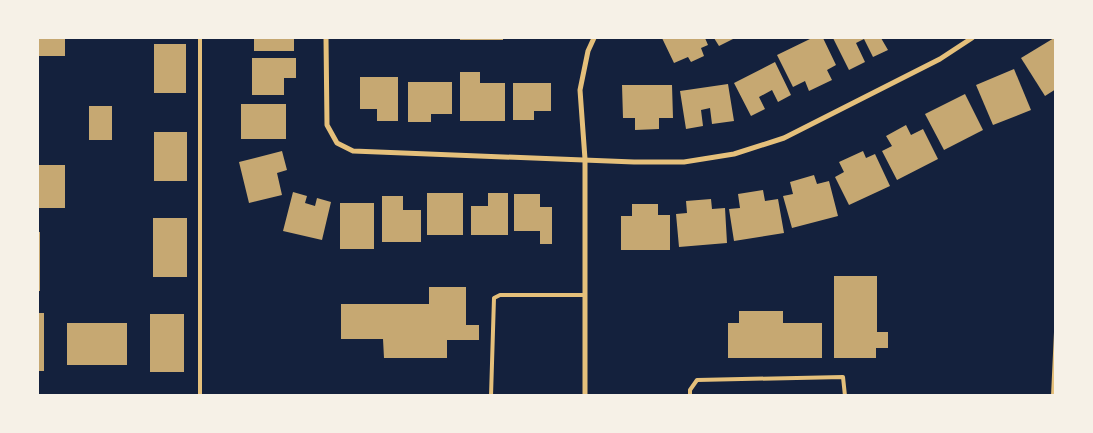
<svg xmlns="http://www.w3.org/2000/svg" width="1093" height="433" font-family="Commissioner,sans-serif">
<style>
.building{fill:#c6a872}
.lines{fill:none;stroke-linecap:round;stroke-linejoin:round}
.service{stroke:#e5c07b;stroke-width:4}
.minor{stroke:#e5c07b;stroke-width:5}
</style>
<rect width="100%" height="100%" fill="#14213d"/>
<!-- building -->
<g class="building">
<rect x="38" y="38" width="27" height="18"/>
<rect x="254" y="38" width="40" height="13"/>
<rect x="460" y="38" width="43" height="2"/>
<path d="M662,38H705L708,45L701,48L704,56L691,62L688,57L674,63Z"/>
<path d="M714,38H735L719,46Z"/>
<path d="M812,38H823L836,65L827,70L832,80L809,91L805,81L793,87L777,55Z"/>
<path d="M833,38H881L888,50L873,57L864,39L856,43L865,62L849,70Z"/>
<path d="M1054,38H1056V89L1045,96L1021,58Z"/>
<rect x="154" y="44" width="32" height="49"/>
<path d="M252,58H296V78H284V95H252Z"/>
<path d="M775,62L791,95L778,102L772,90L759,97L765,109L751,116L734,83Z"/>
<path d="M1014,69L1031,110L993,125L976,85Z"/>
<path d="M460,72H480V83H505V121H460Z"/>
<path d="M360,77H398V121H377V109H360Z"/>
<rect x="38" y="82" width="1" height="59"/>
<path d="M408,82H452V114H431V122H408Z"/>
<path d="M513,83H551V111H534V120H513Z"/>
<path d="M728,84L734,121L712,124L710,108L701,110L703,126L686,129L680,91Z"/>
<path d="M622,85H672L673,118H659V129L635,130V118H623Z"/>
<path d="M965,94L983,130L944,150L925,114Z"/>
<rect x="241" y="104" width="45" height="35"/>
<rect x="89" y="106" width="23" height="34"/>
<path d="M906,125L911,135L923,129L938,159L897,180L882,151L892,146L886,136Z"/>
<rect x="154" y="132" width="33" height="49"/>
<path d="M282,151L287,170L277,173L282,195L249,203L239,162Z"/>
<path d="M863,151L866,158L875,154L890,186L849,205L835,177L844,172L839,162Z"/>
<rect x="38" y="165" width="27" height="43"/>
<path d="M814,175L817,184L829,181L838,216L792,228L783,196L793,194L790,182Z"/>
<path d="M763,190L765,201L778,199L784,233L734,241L729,209L740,208L738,194Z"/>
<path d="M293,192L307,196L305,203L315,206L317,198L331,202L322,240L283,231Z"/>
<rect x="427" y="193" width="36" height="42"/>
<path d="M488,193H508V235H471V206H488Z"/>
<path d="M514,194H540V207H552V244H540V231H514Z"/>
<path d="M382,196H403V210H421V242H382Z"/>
<path d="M711,199L712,209L725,208L727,243L679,247L676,214L687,213L686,201Z"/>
<rect x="340" y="203" width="34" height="46"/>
<path d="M632,204H658V215H670V250H621V216H632Z"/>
<rect x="153" y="218" width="34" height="59"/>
<rect x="38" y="232" width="2" height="59"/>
<path d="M834,276H877V332H888V348H876V358H834Z"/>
<path d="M429,287H466V325H479V340H447V358H384L383,339H341V304H429Z"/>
<path d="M739,311H783V323H822V358H728V323H739Z"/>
<rect x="38" y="313" width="6" height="58"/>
<rect x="150" y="314" width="34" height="58"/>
<rect x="67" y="323" width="60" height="42"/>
</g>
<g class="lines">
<!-- service -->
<g class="service">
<path d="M200,38V396"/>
<path d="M491,396L494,298L500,295H585"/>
<path d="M690,396V390L697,380L843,377L845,396"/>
<path d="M1053,396L1056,332"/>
</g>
<!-- minor -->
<g class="minor">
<path d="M326,38L327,125L337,143L353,151L634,162H684L734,154L784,138L940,59L972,38"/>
<path d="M585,396V159L580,90L588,51L594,38"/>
</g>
</g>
<!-- border -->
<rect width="1093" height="433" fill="none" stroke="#f6f1e7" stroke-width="78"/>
</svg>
